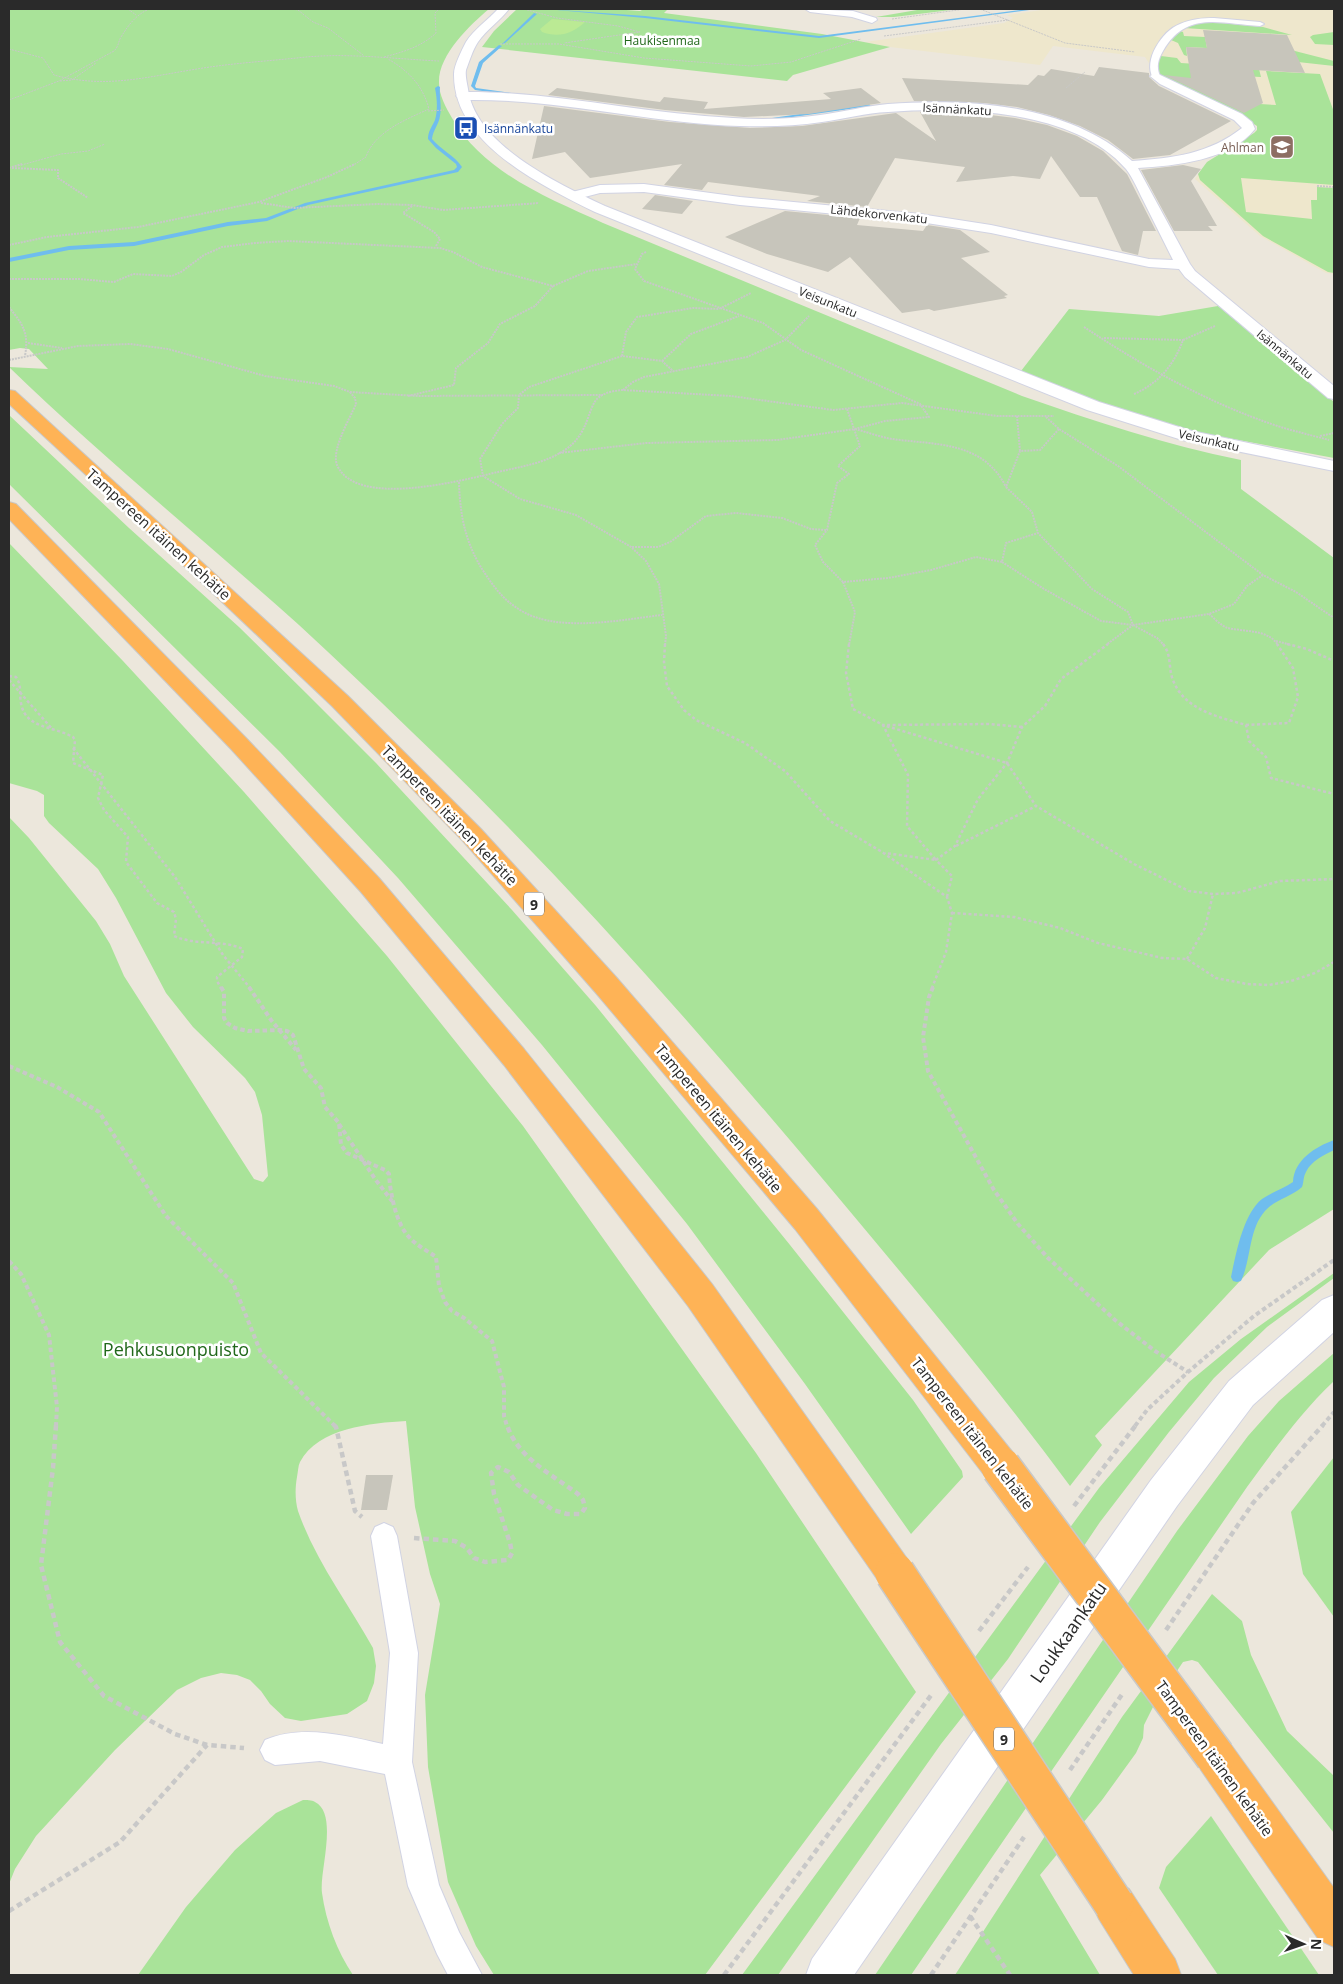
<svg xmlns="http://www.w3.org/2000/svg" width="1343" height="1984" font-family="'Open Sans',sans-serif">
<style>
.education{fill:#eee7cc}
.green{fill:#a9e399}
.pitch{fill:#bbea94}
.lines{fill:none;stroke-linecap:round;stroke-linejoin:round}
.stream{fill:#6fbdee;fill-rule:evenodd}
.building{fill:#c7c5bb}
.lane-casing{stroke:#d1d3e3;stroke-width:2}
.street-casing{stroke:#d1d3e3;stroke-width:2}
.secondary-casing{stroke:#d1d3e3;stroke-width:2}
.highway-casing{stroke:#c8c8c8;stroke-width:2}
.path-far4{stroke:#c8c8c8;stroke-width:1;stroke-dasharray:2 1;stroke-linecap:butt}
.path-far3{stroke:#c8c8c8;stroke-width:2;stroke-dasharray:2 1;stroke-linecap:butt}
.path-far2{stroke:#c8c8c8;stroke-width:2.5;stroke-dasharray:3 2.5;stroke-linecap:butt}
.path-far1{stroke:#c8c8c8;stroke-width:4;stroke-dasharray:4.5 3;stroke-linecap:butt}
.path{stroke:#c8c8c8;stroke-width:4.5;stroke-dasharray:5.5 4;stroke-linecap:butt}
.lane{fill:#fff;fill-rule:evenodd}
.street{fill:#fff;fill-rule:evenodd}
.secondary{fill:#fff;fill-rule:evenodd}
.highway{fill:#feb356;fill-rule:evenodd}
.highway-bridge-casing{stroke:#c8c8c8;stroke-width:42;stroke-linecap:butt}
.highway-bridge{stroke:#feb356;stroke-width:39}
.labels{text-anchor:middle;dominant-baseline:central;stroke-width:5;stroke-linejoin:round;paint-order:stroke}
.far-park-label{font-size:12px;fill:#21681a;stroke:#fff}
.far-street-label{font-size:12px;fill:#2a2a2a;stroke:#fff}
.far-transit-label{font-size:12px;fill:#164399;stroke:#fff;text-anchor:start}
.far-education-label{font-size:12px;fill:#785e54;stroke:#fff;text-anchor:end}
.shield{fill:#fff;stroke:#6a6a6a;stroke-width:1}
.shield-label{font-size:14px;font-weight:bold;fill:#2a2a2a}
.street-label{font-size:15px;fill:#2a2a2a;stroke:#fff}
.near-park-label{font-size:18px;fill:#21681a;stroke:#fff}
.near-street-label{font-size:18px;fill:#2a2a2a;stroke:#fff}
</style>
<rect width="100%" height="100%" fill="#ece7dc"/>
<!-- education -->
<path class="education" d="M1048,9H1334V274L1326,273L1260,236L1195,179L1207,162L1254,133L1257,130V126L1243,117L1159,79L1145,57L1053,46L1040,65L890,47L865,42L1004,23L1013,18L1007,15Z"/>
<!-- green -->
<g class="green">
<path d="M9,9H489C470,25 438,55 439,83C439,95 446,108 452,118C484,173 548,198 603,223L1022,396C1094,421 1166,445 1241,460V489L1334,558V1209L1269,1250L1095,1436L1102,1445L1070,1486C993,1382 910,1283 827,1184C695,1027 560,873 412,732C375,696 337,660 299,625C203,539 102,457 9,367L48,369L29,349L20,348L9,350Z"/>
<path d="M517,9H613L640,11L644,9H668L664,13L822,34L890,47L793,75L787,81L482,47L494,31Z"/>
<path d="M923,9H959L894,17H876Z"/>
<path d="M1211,22L1263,27L1292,35L1184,28L1199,23Z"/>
<path d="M1180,31L1183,32L1184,36L1205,37L1207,48L1186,47L1187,56L1184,55L1178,43L1171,40L1174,35Z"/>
<path d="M1334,32V45L1315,44L1310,37L1313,35Z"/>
<path d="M1291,50L1334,61V66L1289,61Z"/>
<path d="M1161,56L1177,58L1181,63L1245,67L1258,65L1261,77L1221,75L1228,102L1276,105L1266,71L1320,74L1334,112V185L1241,178L1246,212L1312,219L1311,200H1317V187L1334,188V273L1328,272L1263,236L1200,180L1198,174L1207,162L1254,133L1257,130V126L1243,117L1162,76L1156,70V65Z"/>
<path d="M1218,306L1334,402V458L1185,430L1098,402L1021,371L1069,309L1159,316Z"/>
<path d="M9,415L129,528L239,627L306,693L376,763L512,910L596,1006L790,1245L913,1400L962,1471L963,1477L911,1534L805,1384L687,1224L542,1045L398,878L280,752L9,484Z"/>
<path d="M9,543L123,661L244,792L387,956L523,1126L756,1453L916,1692L705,1975H494L476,1946L448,1882L428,1767L425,1695L440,1604L430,1574L415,1507L406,1421C371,1423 318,1428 300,1462C298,1466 298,1472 297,1477C295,1488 295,1500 298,1511C315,1560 348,1603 373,1648L376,1666L374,1683L367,1701L347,1714L301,1721L285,1718L270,1704L261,1691L250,1680L237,1675L221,1673L201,1678L177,1690L115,1750L36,1836L15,1869L9,1884V817L29,838L96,921L110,944L124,976L254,1179L263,1182L268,1176L262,1115L255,1092L245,1078L193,1027L166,993L116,898L98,869L49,823L44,816V795L37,791L9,783Z"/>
<path d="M1334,1273V1278L1267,1327L1214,1378L1169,1432L1100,1522L1008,1659L941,1744L778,1975H742L1099,1488L1189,1382L1241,1339Z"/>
<path d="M1334,1353V1381C1301,1412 1274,1450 1247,1487L911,1975H875L1177,1531L1248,1436L1279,1401Z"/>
<path d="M1334,1457V1617L1303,1574L1291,1512Z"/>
<path d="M1212,1594L1242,1621L1251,1655L1287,1731L1334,1776V1833L1198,1662L1192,1660L1183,1662L1154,1705L1144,1725L1143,1738L1136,1753L1102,1800L1040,1875L1100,1975H955L1122,1717Z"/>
<path d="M303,1800C306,1800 312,1800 315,1802C339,1814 319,1872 322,1893C326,1922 337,1951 353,1975H138L186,1907L235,1850L276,1813Z"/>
<path d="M1211,1816L1319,1975H1218L1159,1888L1166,1867Z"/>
</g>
<!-- pitch -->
<path class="pitch" d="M552,19L585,22C572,34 558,38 542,32L540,29Z"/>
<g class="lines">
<!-- stream -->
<g class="stream">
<path d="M546,9L645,16L819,36L1028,9H1037L819,38L645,18Z"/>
<path d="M534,13L537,14L504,44H502Z"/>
<path d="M499,45L502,46L483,63L475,86L476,88L518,94L520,96L475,90L471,86L479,62Z"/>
<path d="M438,86L440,87C439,96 442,106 440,116C439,124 433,130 432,139C441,150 454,155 462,167L458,172L308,205L267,221L228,226L134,246L69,250L9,262V258L69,246L134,242L228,222L266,218L305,203L454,170L457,167L456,164L436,148L428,139C428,131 432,127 435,120C438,110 437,98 435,88Z"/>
<path d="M869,104L871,106L772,120H738L736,119L738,118H772Z"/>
<path d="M1334,1140V1150C1324,1155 1311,1161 1306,1172C1303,1177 1304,1182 1302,1187C1292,1196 1278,1199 1268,1208C1248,1226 1252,1258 1241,1281L1237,1282L1233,1281L1231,1277C1236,1254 1243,1214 1262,1199C1272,1192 1283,1189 1293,1182C1294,1160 1315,1147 1334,1140Z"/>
</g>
</g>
<!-- building -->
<g class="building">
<path d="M1203,30L1287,35L1305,73L1253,70L1263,103L1244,113L1164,75L1191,78L1186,47L1207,48Z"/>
<path d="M1099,67L1149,73V77L1159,86L1231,121L1170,155L1133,159L1108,140L1080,126L1049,115L1017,107L984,103L914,101L902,78L1028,85L1038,75L1044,76L1051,69L1094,76Z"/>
<path d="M557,88L660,102L664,97L708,102L704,109L831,99L823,93L861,88L881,103L809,114L744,117L665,110L548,95Z"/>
<path d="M544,106L670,122L750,128L802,126L896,113L936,141L920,112L982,114L1015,118L1047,125L1077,136L1103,151L1127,174L1156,231H1143L1138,255L1122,251L1097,197H1080L1051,156L1040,179L1013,176L956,182L965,167L895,158L867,207L807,201L820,196L708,182L702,190L664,185L682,164L590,178L565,152L532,159Z"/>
<path d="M1183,165L1201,169L1191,181L1217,226H1208L1213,231H1174L1141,170Z"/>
<path d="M655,195L693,201L682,214L642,209Z"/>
<path d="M785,211L860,218L857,225L923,231L927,225L960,230L990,252L961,258L1008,295L1004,296L1007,298L934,311L929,309L902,313L850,257L828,272L767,254L725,237Z"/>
<path d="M366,1475H393L387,1510H361Z"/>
</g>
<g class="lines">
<defs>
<g id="lane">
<path d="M1214,18L1260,22L1264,24L1260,26C1220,24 1187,10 1163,51C1158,60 1156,66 1160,76L1153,78C1143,60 1162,31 1180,24C1191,19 1202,18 1214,18Z"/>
<path d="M384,1523L393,1527L397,1536L418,1653L412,1762L439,1885L459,1932L482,1975H448L437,1954L408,1886L385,1774L320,1761L275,1765L265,1760L260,1750L265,1740C303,1724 345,1736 383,1744L390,1653L371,1536L375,1527Z"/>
</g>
<g id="street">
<path d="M805,9L853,11L876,18L877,20L872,23L852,17L810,12Z"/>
<path d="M1156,73L1242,114L1252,122L1255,129C1231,160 1175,166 1138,168L1190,264L1195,271L1334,386V399L1328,398L1185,277L1179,269L1149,267L991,233L920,222L740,205L644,192L600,193L573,200L566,196L568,193L600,185L644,184L740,197L920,214L991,225L1149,259L1173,260C1163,240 1153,220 1143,200C1138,190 1133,178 1126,169C1075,110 961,106 888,112C866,113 844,119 822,122C795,126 767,127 740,126C646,123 556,98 462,100L456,96L462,92C554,91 642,114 733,118C762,120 792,119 820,115C843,112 865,106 888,104C969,98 1069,104 1132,161C1173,158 1209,154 1242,128L1234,120L1160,84L1150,76Z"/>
</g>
<g id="secondary">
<path d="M498,9H509C500,21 486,30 478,42C473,49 469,62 466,70C465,76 467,83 468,89C475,145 559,184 605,206L1099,402L1192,431L1334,461V471L1182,440L1087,410L595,212C542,186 453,143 454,74C454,65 462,50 466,42C473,30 489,19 498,9Z"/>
<path d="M1334,1295V1332L1253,1405L1177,1506L854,1975H806L812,1959L1151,1480L1229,1381L1322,1300Z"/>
</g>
<g id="highway">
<path d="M9,390L15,391L348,696L481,829L616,977L817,1209L1014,1454L1019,1467L1014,1480L1001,1485L988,1480L795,1229L596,993L463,841L332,706L161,544L9,404Z"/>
<path d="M9,502L16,504L247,739L379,878L524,1049L712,1284L908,1560L914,1573L908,1586L895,1592L882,1586L688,1306L504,1065L361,892L231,749L9,519Z"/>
<path d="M1215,1736L1229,1742L1334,1888V1947L1319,1940L1201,1770L1195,1756L1201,1742Z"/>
<path d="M1114,1882L1129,1889L1175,1959L1181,1975H1134L1099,1919L1092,1904L1099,1889Z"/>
</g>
</defs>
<!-- lane casing -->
<use href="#lane" class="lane-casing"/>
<!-- street casing -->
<use href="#street" class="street-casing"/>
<!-- secondary casing -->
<use href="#secondary" class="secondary-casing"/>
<!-- highway casing -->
<use href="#highway" class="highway-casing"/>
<!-- path-far4 -->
<g class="path-far4">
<path d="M128,9L136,15"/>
<path d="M292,9L298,10L313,22L328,28L363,55"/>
<path d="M524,9L557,18L618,26L640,32L564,43"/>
<path d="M980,9L1065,43L1135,52"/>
<path d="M892,19L965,9"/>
<path d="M884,36L1008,20"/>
<path d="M500,44H559L644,58L751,66L791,62L861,39"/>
<path d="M9,49L43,58L54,75C105,89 146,77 197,69C233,63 270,61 306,57C351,53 395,59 439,61"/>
<path d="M384,57C403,52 421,47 436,33L435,13L439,9"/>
<path d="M60,81L72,80L96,63"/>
<path d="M1066,88L1085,72"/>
<path d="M9,100L59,81L114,51C119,46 118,42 121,37C129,24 136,15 149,9"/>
<path d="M428,111L444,110"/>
<path d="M18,166L61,154L88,151L105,144"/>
<path d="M352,166L366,157C374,132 407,119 429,109C423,86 409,71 388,59"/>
</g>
<!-- path-far3 -->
<g class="path-far3">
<path d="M9,168L22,164"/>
<path d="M12,168L58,170V178L88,198"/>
<path d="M1317,186L1334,187"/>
<path d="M261,203L294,208L378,204L412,205L443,210L539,203"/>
<path d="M412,206L403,213L434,232L440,239L436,246"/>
<path d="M9,245L47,237L138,227L259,202L327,177L355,164"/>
<path d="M9,279H79L114,282L133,274L172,276L181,272L204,255L222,247L255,243L288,241L440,248L453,252L482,267L553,286L535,306L500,324L488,343L456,368L454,385L408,396"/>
<path d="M553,286L588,271L637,264"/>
<path d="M9,307C23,325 29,332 25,356"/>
<path d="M1084,327C1140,364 1199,398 1263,421C1284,429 1307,434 1329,440"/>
<path d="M1104,338L1183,340"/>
<path d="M28,343L62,348"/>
<path d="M622,356L626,332L637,317L693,308L719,309L751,293"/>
<path d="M9,360L78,346L130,344L168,349L265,376L334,386L350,392L418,396L603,395"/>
<path d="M662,361L691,334L739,316"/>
<path d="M623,390L633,382L644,377L747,357L785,340L809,316"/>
<path d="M350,392L355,398L356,404C350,418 331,450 337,465C356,509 463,480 498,472C519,467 541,464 560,453C576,444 583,433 589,415C591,410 593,403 597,399C604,392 614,391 622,390L731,396L833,410L902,403L997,416H1054"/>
<path d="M1134,394C1159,383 1174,365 1183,340L1215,326"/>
<path d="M847,409L860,446L838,466L849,474L837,483L827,530L815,545L823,562L843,582L888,578L931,570L976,557L1002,562L1006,543L1038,533"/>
<path d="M1017,416L1020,451"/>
<path d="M1046,417L1059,429L1118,466L1263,575L1296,592L1334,618"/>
<path d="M855,429C867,432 880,437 892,439C936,445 983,441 1006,487"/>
<path d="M1059,429L1040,450L1020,451L1006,487L1032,512L1038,533L1092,589L1128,612L1133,625L1106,645"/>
<path d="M1320,436L1334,433"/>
<path d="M559,453L646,443L777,440L855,429L885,421L929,417L920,404L801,350L763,323L644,281L635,269L642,254L646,252"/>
<path d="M459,482C460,517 466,546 486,575C494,587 504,600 517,608C554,634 619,620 662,615"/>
<path d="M632,547H658L670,542L706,516L736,513L782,518L811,529L826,530"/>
<path d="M1002,562L1044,589L1101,621L1133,625L1209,614L1234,604L1247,586L1263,575"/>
<path d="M843,582L855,612L849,645"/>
<path d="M1209,614C1214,618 1221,626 1228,628C1244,632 1268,629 1278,645"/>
<path d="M1133,625L1157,638L1164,645"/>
<path d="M1276,641L1291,645"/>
<path d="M665,645L666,636L659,584L646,561L631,547L576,515L520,499L483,476L480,459L502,424L518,408L519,395L529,387L622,356L662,361L673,371"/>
</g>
<!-- path-far2 -->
<g class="path-far2">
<path d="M665,644L664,662L667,686L684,710L696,720L745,743L785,771L830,821L882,852L947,897L952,913L946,952L932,988"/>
<path d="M849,644L846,673L853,709L883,725L908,775L907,826L936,860L885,853"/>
<path d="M1163,644C1172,655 1168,668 1173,680C1184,710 1219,717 1246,725L1249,741L1266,757L1271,778L1334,794"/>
<path d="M1287,644L1307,649L1334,661"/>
<path d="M9,676L16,677C22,685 19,694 21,703C25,729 54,726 73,737L75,740L73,763L103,775L98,798L104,810L128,837L126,862L157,903L174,912L176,919L174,936C196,946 221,939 243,949L242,957L217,977V981L221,988"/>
<path d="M9,680L53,730"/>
<path d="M1246,725L1289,723L1298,697L1293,668L1277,644"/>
<path d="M1022,727L989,724L883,725L1007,763L1036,806L1134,864L1189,891L1213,894L1237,893L1280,881L1334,879"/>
<path d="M73,748L175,877L223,955L250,988"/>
<path d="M956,846L1036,806"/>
<path d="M947,897L952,876L936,860L955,846L978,799L1007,763L1022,727L1045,706L1061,679L1108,644"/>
<path d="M952,913L1014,917L1060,928L1098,943L1162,958L1187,959L1216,978L1247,984L1269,985L1291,981L1315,973L1334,962"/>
<path d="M1187,959L1205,928L1213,894"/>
</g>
<!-- path-far1 -->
<g class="path-far1">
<path d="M221,987L224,992V1018L227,1023L235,1028L248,1031L280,1030L287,1031L293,1035L304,1069L321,1088L325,1107L339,1123L341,1145L347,1153L385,1170L389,1174C390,1192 396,1225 410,1238C417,1246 428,1251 436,1257L439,1286L445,1302L452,1311L464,1318L492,1341L504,1387V1416L507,1426"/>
<path d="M249,987L271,1020L296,1050"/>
<path d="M933,987L929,997L923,1037L928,1071L994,1190L1018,1224L1048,1258L1115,1320L1155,1351L1188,1372"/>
<path d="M9,1066L57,1087L99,1112L166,1216L233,1283L261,1353L335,1426"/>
<path d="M339,1124L375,1179L392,1201"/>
<path d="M9,1261L21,1274L49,1335L57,1407L56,1426"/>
<path d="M1135,1426L1147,1410L1188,1372L1254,1316L1334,1260"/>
<path d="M1322,1426L1334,1412"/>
</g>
<!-- path -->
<g class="path">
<path d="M56,1425L53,1468L41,1565L60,1642L104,1696L175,1734L207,1745L244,1748"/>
<path d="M334,1425L336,1427L355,1511L362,1517"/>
<path d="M1074,1506L1136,1425"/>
<path d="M414,1538L455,1541L467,1548L474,1558L485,1562L508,1560L512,1553L510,1543L494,1494L491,1473L498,1467L509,1472L518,1485L553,1510L567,1514H581L585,1508L583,1500L578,1494C551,1474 518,1458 507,1425"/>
<path d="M1166,1630L1253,1503L1323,1425"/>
<path d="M979,1631L1028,1567"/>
<path d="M1070,1770L1123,1693"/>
<path d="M9,1911L120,1842L207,1745"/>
<path d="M970,1916L1010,1975"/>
<path d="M724,1975L932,1694"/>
<path d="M931,1975L1024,1837"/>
</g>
<!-- lane -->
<use href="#lane" class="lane"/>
<!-- street -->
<use href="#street" class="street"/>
<!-- secondary -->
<use href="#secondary" class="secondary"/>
<!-- highway -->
<use href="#highway" class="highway"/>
<defs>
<g id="highway-bridge">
<path d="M1001,1467L1215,1756"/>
<path d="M895,1573L1114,1904"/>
</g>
</defs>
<!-- highway-bridge casing -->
<use href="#highway-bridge" class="highway-bridge-casing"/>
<!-- highway-bridge -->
<use href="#highway-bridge" class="highway-bridge"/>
</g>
<!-- icons -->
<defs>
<symbol id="bus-square" viewBox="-11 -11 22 22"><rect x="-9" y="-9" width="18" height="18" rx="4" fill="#1a4fb4" stroke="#fff"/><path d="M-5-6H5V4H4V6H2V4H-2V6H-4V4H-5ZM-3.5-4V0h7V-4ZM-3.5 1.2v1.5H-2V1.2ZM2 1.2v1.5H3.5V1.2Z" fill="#fff"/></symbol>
<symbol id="university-square" viewBox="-11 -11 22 22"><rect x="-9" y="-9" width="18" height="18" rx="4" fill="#8d6e63" stroke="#fff"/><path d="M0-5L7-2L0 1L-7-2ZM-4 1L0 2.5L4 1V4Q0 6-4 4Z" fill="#fff"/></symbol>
</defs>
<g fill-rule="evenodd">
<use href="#bus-square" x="452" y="114" width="28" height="28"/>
<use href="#university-square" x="1268" y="133" width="28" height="28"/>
</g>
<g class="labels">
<!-- far-park labels -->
<g class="far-park-label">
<text x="662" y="40">Haukisenmaa</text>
</g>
<!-- far-street labels -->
<g class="far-street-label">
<text transform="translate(957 109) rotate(3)">Isännänkatu</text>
<text transform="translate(879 214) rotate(6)">Lähdekorvenkatu</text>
<text transform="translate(828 302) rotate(22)">Veisunkatu</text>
<text transform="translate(1285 354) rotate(40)">Isännänkatu</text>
<text transform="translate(1209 440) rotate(13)">Veisunkatu</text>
</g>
<!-- far-transit labels -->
<g class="far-transit-label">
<text x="484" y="128">Isännänkatu</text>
</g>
<!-- far-education labels -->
<g class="far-education-label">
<text x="1264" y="147">Ahlman</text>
</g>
<!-- shield labels -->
<g class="shield">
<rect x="524" y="892.5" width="20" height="23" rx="4"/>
<rect x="994" y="1727.5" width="20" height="23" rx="4"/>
</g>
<g class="shield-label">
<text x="534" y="904">9</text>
<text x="1004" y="1739">9</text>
</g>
<!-- street labels -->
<g class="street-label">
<text transform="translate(159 534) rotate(42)">Tampereen itäinen kehätie</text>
<text transform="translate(450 815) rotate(46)">Tampereen itäinen kehätie</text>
<text transform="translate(719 1118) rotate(50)">Tampereen itäinen kehätie</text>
<text transform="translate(973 1433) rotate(52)">Tampereen itäinen kehätie</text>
<text transform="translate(1215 1758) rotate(54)">Tampereen itäinen kehätie</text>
</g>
<!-- near-park labels -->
<g class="near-park-label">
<text x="176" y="1349">Pehkusuonpuisto</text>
</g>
<!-- near-street labels -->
<g class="near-street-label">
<text transform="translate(1068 1632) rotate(-55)">Loukkaankatu</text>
</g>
</g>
<!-- border -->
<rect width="1343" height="1984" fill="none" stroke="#2a2a2a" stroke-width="20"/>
<!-- north arrow -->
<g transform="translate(1303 1944) rotate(92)" stroke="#ffffff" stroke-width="4" paint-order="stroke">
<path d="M0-4L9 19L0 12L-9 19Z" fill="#2a2a2a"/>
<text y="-8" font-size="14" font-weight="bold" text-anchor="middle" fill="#2a2a2a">N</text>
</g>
</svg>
